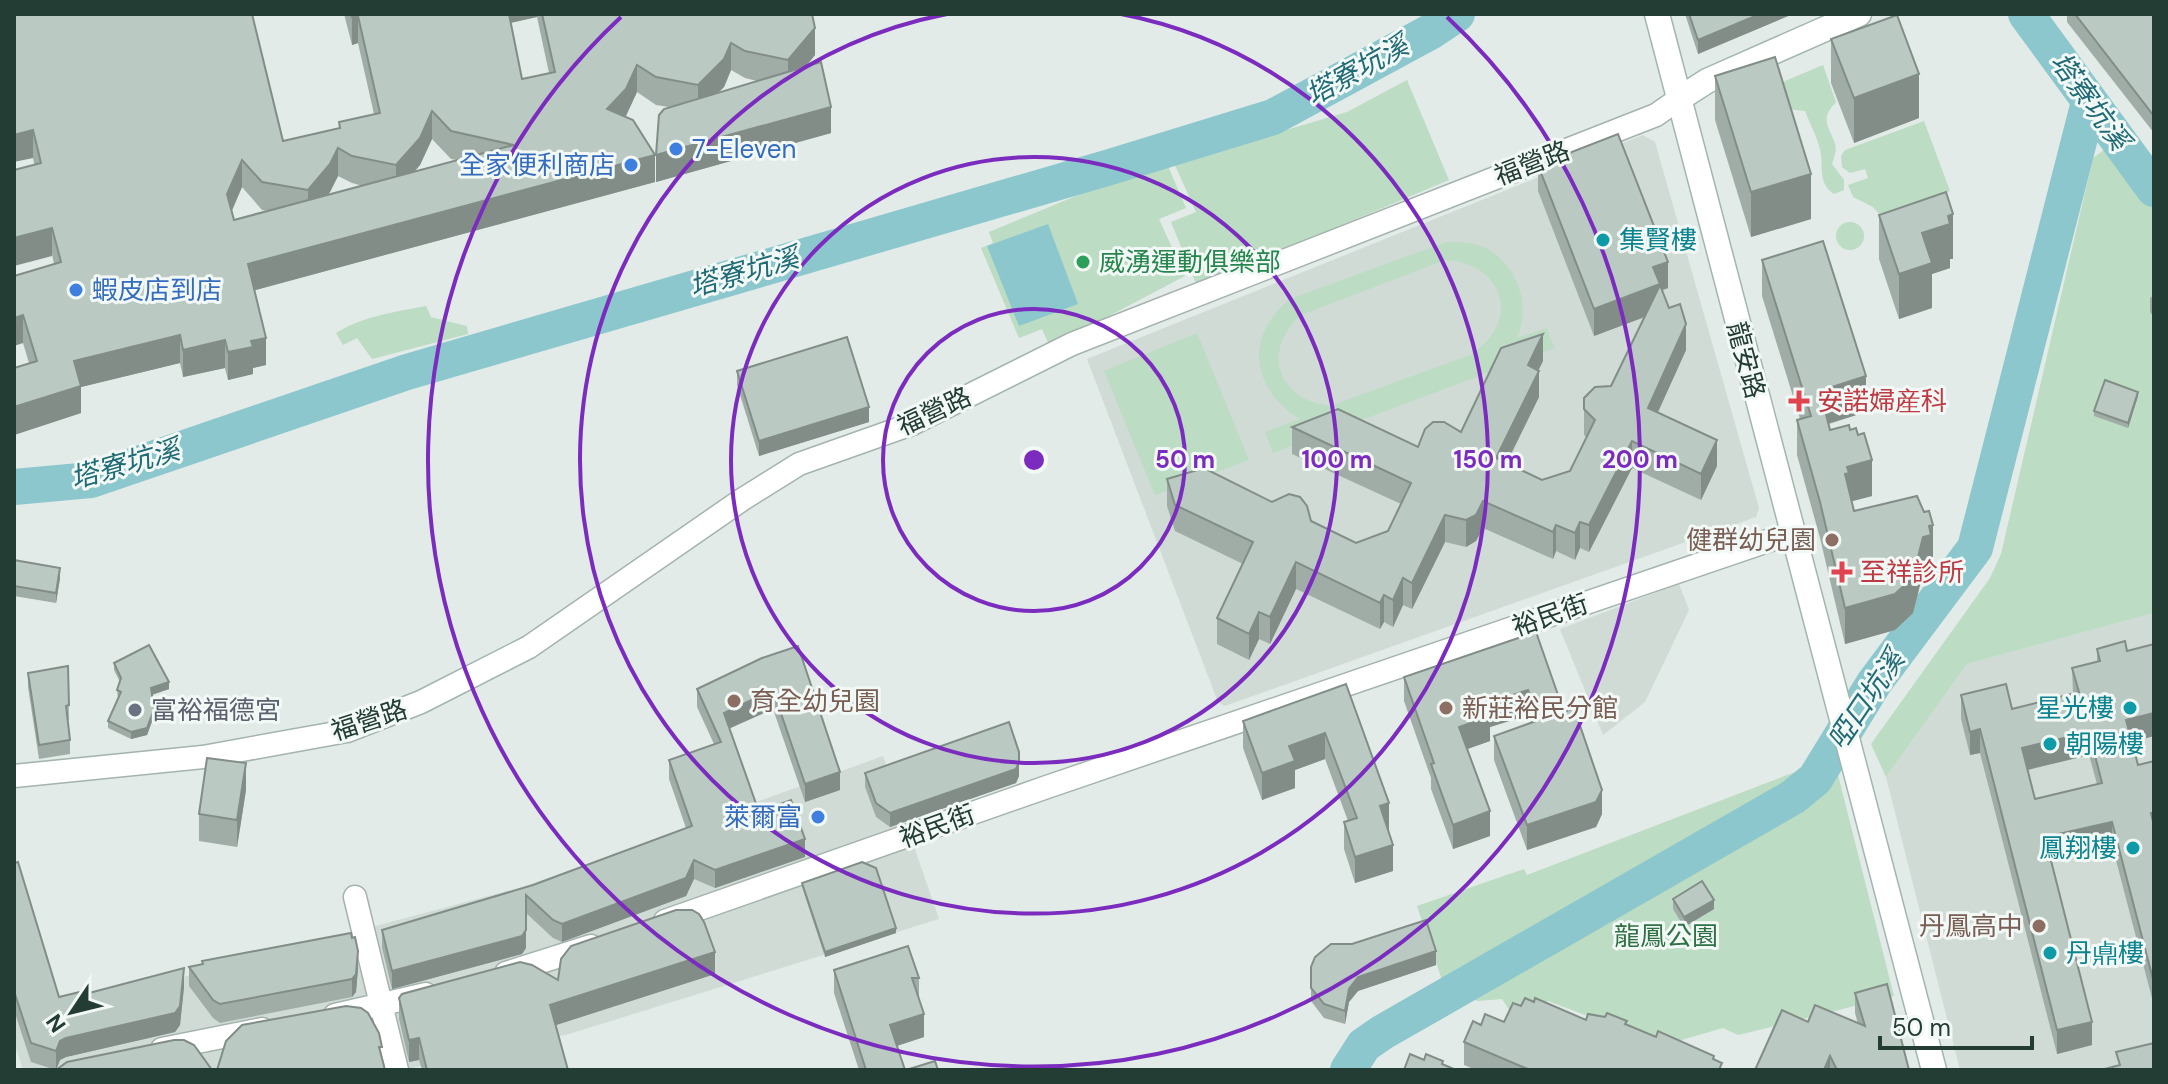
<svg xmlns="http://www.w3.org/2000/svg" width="2168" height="1084" font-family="'DM Sans','Noto Sans TC',sans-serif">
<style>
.built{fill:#d0dbd6}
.green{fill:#bcdcc3;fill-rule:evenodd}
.water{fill:#8cc7ce}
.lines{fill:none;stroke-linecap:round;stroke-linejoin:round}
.river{stroke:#8cc7ce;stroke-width:36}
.street-casing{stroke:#a5b3ae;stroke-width:25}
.secondary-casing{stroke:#a1b7ae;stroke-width:27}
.street{stroke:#fff;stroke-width:22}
.secondary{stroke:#fff;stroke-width:24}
.wall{fill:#a0ada7;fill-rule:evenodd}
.shaded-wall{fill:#828d88}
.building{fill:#bac9c2;stroke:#828d88;stroke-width:2;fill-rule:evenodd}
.ring{fill:none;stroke:#7b2cbf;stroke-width:4}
.shop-dot{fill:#3f7fe0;stroke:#f2f8f5;stroke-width:3}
.culture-dot{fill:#0f9aa8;stroke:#f2f8f5;stroke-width:3}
.leisure-dot{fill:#2e9e5b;stroke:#f2f8f5;stroke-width:3}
.health-dot{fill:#e0444e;stroke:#f2f8f5;stroke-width:3}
.education-dot{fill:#8d6e63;stroke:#f2f8f5;stroke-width:3}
.worship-dot{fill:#6b7280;stroke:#f2f8f5;stroke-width:3}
.labels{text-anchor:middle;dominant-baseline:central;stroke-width:6;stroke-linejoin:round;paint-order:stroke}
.shop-label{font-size:26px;fill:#366cbe;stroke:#f2f8f5;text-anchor:start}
.street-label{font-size:26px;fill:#233c34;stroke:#f2f8f5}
.culture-label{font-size:26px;fill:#0d838f;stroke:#f2f8f5;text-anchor:start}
.leisure-label{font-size:26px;fill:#27864d;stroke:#f2f8f5;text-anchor:start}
.health-label{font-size:26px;fill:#be3a42;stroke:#f2f8f5;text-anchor:start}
.education-label{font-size:26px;fill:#785e54;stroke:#f2f8f5;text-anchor:end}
.worship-label{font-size:26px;fill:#5b616d;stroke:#f2f8f5;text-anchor:start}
.park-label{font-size:26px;fill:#2f7045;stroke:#f2f8f5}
.water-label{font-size:28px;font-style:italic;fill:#206b75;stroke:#f2f8f5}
.centre{fill:#7b2cbf;stroke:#f2f8f5;stroke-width:4}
.ring-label{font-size:24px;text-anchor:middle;font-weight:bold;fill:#7b2cbf;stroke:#f2f8f5;stroke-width:6;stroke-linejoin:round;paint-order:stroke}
</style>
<rect width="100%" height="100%" fill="#e2ebe7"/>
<!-- built -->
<g class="built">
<path d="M1643,135L1655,142L1759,508L1756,517L1225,706L1218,702L1087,359Z"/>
<path d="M1679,584L1689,610L1645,702L1603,735L1560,629Z"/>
<path d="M2154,613V1070H1960L1886,777L1967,664Z"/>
<path d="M883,756L939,919L569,1034L404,1070H23L14,1042V1017L176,979L526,886Z"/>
</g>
<!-- green -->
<g class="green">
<path d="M1823,65L1836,102C1819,120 1829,125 1835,144C1837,150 1834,158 1832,164L1844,180V190L1834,194C1818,183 1823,169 1821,154C1819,140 1810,124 1805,111L1786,109L1778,84Z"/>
<path d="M1407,80L1449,180L1197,286L1171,222L1196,212L1174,163L1347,112Z"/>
<path d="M1924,121L1950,191L1880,215L1873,207L1853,197L1848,185L1868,178L1865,169L1850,173L1842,167L1841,156L1845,150Z"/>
<path d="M2104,150L2119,160L2154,207V613L1967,664L1886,777L1871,744L1990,578L2001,554L2093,158Z"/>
<path d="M1165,159L1186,208L1159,219L1185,276L1050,347L1042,329L1019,338L981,248L993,243L989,232Z"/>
<circle cx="1850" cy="236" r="14"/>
<path d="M1446,242C1461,242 1476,242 1489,250C1519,268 1531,307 1517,338L1547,328L1554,348L1273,453L1265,432L1300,419C1251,389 1244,336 1290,299ZM1445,260C1505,263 1522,323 1470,355L1330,406C1277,400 1261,350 1301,315Z"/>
<path d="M426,306L431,317L467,326L468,334L372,359L357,338L343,345L336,333C363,316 395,312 426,306Z"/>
<path d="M1197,333L1249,460L1155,495L1104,371Z"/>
<path d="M1800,770L1793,785L1711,832L1723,850L1810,799L1837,771L1894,996L1747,1033L1738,1035L1723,1028L1664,1045L1548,1001L1513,1016L1502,999L1478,1001L1445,989L1417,906L1524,869L1527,875Z"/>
</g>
<!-- water -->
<path class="water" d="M1048,224L1078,304L1019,326L987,246Z"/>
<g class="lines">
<!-- river -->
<g class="river">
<path d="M2026,14L2154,189"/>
<path d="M14,487L91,480L407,372L1110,167L1273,117L1430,32L1457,14"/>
<path d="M1348,1070L1364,1045L1383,1032L1793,797L1815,779L1874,683L1975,548L2089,102"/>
</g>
<defs>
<g id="street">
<path d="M14,776L203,757L347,731L421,702L529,647L743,499L799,464L912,424L1072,344L1656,115L1679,99"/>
<path d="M355,897L397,1070"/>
<path d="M665,921L1044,788L1791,533"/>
<path d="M506,973L591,946"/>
<path d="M335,1015L426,994"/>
<path d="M162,1049L262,1029"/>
</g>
<g id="secondary">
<path d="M1657,14L1934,1070"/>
<path d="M1679,99L1707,81L1859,14"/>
</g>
</defs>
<!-- street casing -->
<use href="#street" class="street-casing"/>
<!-- secondary casing -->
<use href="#secondary" class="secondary-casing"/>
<!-- street -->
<use href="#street" class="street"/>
<!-- secondary -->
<use href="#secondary" class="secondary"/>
</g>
<!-- wall -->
<g class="wall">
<path d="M14,14L283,141L339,128V122L374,114L358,43L352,45L344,14H812L815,55L806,66L831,133L656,182L669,107L656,105L637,92L625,117L655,182L255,290L266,365L253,368V374L228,380L225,368L183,377L180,363L81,387V413L14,435V368L29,363L23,343L14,276L54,264L33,158ZM537,17L549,73L522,79L511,23ZM731,70L745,78L757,81L718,93L724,87ZM432,139L451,159L457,160L414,172L420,165ZM338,176L352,183L363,186L327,195L330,192ZM242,187L262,210L269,211L234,220L232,211Z"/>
<path d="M1685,14H1793L1698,54Z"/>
<path d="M2067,14H2154V133L2067,22Z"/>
<path d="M1831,39L1919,118L1854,143L1831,83Z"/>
<path d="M1715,76L1811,219L1751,237L1715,120Z"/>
<path d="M1538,165L1668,288L1662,290L1686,350L1658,412L1717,466L1701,500L1632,468L1589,552L1580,548L1575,560L1556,551L1553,559L1483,528L1476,541L1466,547L1445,542L1412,609L1403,605L1393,627L1384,622L1380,629L1296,589L1270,644L1259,639L1249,660L1217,644V618L1243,564L1175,531L1167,506V479L1311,521L1356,543L1388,531L1401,504L1292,454V427L1418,447L1461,432L1543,361L1538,370L1539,397L1507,463L1542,480L1570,471L1586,437L1584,435V398L1611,386L1645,317L1594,336L1538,191Z"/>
<path d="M1879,215L1953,259H1950V268L1932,274V308L1899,319L1879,259Z"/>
<path d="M1762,260L1866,412L1829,424L1830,430L1872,496L1852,501L1854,511L1933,561L1931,562V571L1923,573L1913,613L1895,630L1845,644L1820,538L1797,455V420L1800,419L1762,296Z"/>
<path d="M2154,295V317L2150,312V298Z"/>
<path d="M737,371L869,422L759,456L737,385Z"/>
<path d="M2138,396L2128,428L2094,416V411Z"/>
<path d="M14,560L60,578L56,603L14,596Z"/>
<path d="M1536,632L1564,712L1602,814L1596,827L1527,850L1494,760V736L1531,722L1528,715L1490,727V741L1467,749L1490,836L1453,849L1431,789V778L1404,701V677Z"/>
<path d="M2097,649L2132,742L2138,765L2154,761V1006L2112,845L2051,859L2092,1045L2057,1054L1980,753L1970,755L1961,719V695L2012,709L2073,694L2072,668L2097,662ZM2089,755L2097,784L2035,799L2028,770Z"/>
<path d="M762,658L840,790L805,802L773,709L729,728L759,812L805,857L715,888L694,879L686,896L562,942L553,938L526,913V948L522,954L392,989L382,948V930L533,885L686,828L669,779V760L714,744L697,707V689Z"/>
<path d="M114,663L169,689L152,695L154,716L147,735L131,739L108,728V721L118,698L117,690L120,682L114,670Z"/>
<path d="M68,666L69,720H68L70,740V754L39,759L28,687V673Z"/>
<path d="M1346,684L1389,829L1393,871L1355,883L1344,849V822L1348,821L1325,759L1295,770V788L1262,800L1243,748V721Z"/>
<path d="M865,773L1019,776L1016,783L890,827L876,817L865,787Z"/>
<path d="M246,790L237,847L199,841V814Z"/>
<path d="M14,863L59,997L89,993L184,987L180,1025L175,1032L66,1057L60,1060L56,1070L31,1062L14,1010Z"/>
<path d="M802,883L896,933L825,957L802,887Z"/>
<path d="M1673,899L1714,909L1684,927L1673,909Z"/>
<path d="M352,938L358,969L356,992L352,997L220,1023L213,1018L189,986V967Z"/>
<path d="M1436,965L1358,991L1349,1002L1345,1024L1324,1018L1311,1001V967Z"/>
<path d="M834,970L919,978V1001L924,1037L897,1046L905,1070H859L834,993Z"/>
<path d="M715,974L556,1025L568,1070H422L419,1060L409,1062L399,1019V998L558,980Z"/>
<path d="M1855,993L1909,1070H1755L1808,1022L1858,1024L1855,1013Z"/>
<path d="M1521,1006L1586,1020L1627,1025L1714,1059L1722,1070H1476L1464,1065V1042L1481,1025L1504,1022Z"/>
</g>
<!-- shaded-wall -->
<g class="shaded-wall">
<path d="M505,14H537V17L505,24Z"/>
<path d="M1760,14H1793L1698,54V40Z"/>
<path d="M358,16V43L352,45V17Z"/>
<path d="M815,28V55L788,88V60Z"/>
<path d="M731,43V70L724,87L698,112V85Z"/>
<path d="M637,65V92L626,116L607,109Z"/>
<path d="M1919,74V118L1854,143V98Z"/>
<path d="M831,107V133L656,182V155Z"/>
<path d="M432,111V139L420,165L396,193V165Z"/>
<path d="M33,130V158L14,162V135Z"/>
<path d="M338,148V176L330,192L308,218V190Z"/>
<path d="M655,155V182L248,292V264Z"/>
<path d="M242,160V187L227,221V194Z"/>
<path d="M1811,174V219L1751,237V192Z"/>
<path d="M1953,214V259H1950V268L1932,274V308L1899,319V274L1922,233L1948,216Z"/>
<path d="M52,228V256L14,266V238Z"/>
<path d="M1668,262V288L1660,291V311L1594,336V309L1653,267Z"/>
<path d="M23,315V343L14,346V318Z"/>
<path d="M1686,324V350L1648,434V408Z"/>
<path d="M1543,334V361L1528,391V365Z"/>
<path d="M180,335V363L81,387V413L14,435V407L74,361Z"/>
<path d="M266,338V365L253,368V374L228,380V352L251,341Z"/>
<path d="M225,340V368L183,377V350Z"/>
<path d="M1539,371V397L1496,484V458Z"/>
<path d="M1866,376V412L1820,426V391Z"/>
<path d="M2138,392V396L2128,428V423Z"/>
<path d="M869,407V422L759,456V441Z"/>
<path d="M1717,440V466L1701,500V474Z"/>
<path d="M1632,441V468L1589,552V525Z"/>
<path d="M1872,460V496L1849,502L1845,474L1847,467Z"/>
<path d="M1483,501V528L1476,541L1466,547V520Z"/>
<path d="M1445,515V542L1412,609V583Z"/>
<path d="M1580,522V548L1575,560V533Z"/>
<path d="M1556,525V551L1553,559V532Z"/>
<path d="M1933,525V561L1931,562V571L1923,573L1913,613L1895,630L1845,644V608L1923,537L1929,526Z"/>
<path d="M1296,562V589L1270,644V617Z"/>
<path d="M60,568V578L56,603V593Z"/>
<path d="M1403,578V605L1393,627V600Z"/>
<path d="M1384,595V622L1380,629V603Z"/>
<path d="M1259,612V639L1249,660V634Z"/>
<path d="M169,682V689L151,695V688Z"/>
<path d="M773,690V709L724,731V713Z"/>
<path d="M1528,690V715L1490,727V741L1459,752V727L1486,704Z"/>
<path d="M154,709V716L147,735L131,739V732Z"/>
<path d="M2154,713V736L2126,744V720Z"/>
<path d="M1980,729V753L1970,755V732Z"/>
<path d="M2089,732V755L2022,771V748Z"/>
<path d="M1325,733V759L1295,770V788L1262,800V773L1289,746Z"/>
<path d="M1019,762V776L1016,783L890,827V813Z"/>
<path d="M246,763V790L237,847V820Z"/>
<path d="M840,772V790L805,802V784Z"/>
<path d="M1602,790V814L1596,827L1527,850V825Z"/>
<path d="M1389,803V829L1380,832V806Z"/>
<path d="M1490,811V836L1453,849V825Z"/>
<path d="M2112,822V845L2045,861V837Z"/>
<path d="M805,839V857L715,888V870Z"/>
<path d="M1393,845V871L1355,883V857Z"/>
<path d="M694,860V879L686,896L562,942V924Z"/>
<path d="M1714,900V909L1684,927V917Z"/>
<path d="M896,928V933L825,957V952Z"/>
<path d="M526,930V948L522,954L392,989V971Z"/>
<path d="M358,951V969L356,992L352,997V979Z"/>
<path d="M1436,951V965L1358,991L1349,1002L1345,1024V1011L1349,989L1358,977Z"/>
<path d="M715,952V974L550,1027V1005Z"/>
<path d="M184,968V987L180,1025L175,1032L66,1057L60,1060L56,1070V1051L60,1041Z"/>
<path d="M924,1014V1037L890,1048V1025Z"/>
<path d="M2092,1022V1045L2057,1054V1030Z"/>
<path d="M419,1038V1060L409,1062V1040Z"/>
<path d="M1830,1056V1070H1824Z"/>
</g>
<!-- building -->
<g class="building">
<path d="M14,14H252L283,141L340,128L339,122L380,113L358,16L352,17L351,14H509L522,79L555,72L542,14H812L815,28L788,60L745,51L731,43L724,59L698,85L656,77L637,65L626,89L607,109L633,120L655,155L248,264L266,338L251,341L253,347L228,352L225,340L183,350L180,335L74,361L81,386L14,407V368L37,361L23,315L14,318V276L61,262L52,228L14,238V170L41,163L33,130L14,135ZM432,111L451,131L514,145L234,220L227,194L242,160L262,182L308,190L330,164L338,148L352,156L396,165L420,138Z"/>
<path d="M1689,14H1760L1698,40Z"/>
<path d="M2075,14H2154V116Z"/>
<path d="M1897,15L1919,74L1854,98L1831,39Z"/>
<path d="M1775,57L1811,174L1751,192L1715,76Z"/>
<path d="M821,62L831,107L656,155L659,115L664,109Z"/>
<path d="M1618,134L1668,262L1653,267L1660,284L1594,309L1538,165Z"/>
<path d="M1946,192L1953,214L1948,216L1950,224L1922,233L1932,263L1899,274L1879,215Z"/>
<path d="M1823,241L1866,376L1820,391L1830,430L1849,425L1850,430L1856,428L1858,435L1864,433L1872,460L1847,467L1849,473L1845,474L1854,511L1917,496L1924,512L1929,511L1933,525L1929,526L1931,535L1923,537L1913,577L1895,594L1845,608L1820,502L1797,420L1811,416L1762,260Z"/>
<path d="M1660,285L1669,308L1680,304L1686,324L1648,408L1717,440L1701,474L1632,441L1589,525L1580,522L1575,533L1556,525L1553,532L1483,501L1476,515L1466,520L1445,515L1412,583L1403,578L1393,600L1384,595L1380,603L1296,562L1270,617L1259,612L1249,634L1217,618L1253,542L1175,505L1167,479L1204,468L1272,502L1289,494L1300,497L1307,506L1311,521L1356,543L1388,531L1411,483L1292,427L1338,409L1418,447L1425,429L1433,422H1444L1461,432L1501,348L1543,334L1528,365L1539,371L1496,458L1542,480L1570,471L1595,420L1584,409V398L1595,387L1611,386Z"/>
<path d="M847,337L869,407L759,441L737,371Z"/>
<path d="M2105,380L2138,392L2128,423L2094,411Z"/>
<path d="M14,560L60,568L56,593L14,586Z"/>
<path d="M1536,632L1564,712L1574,708L1602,790L1596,802L1527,825L1494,736L1539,720L1528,690L1486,704L1490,716L1459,727L1490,811L1453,825L1431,764L1434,763L1404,677Z"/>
<path d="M2125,641L2127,651L2154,644V713L2126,720L2138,765L2154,761V813H2151L2154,826V983L2112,822L2045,837L2092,1022L2057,1030L1980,729L1970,732L1961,695L2006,684L2012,709L2079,692L2072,668L2100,661L2097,649ZM2089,732L2102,783L2035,799L2022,748Z"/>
<path d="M149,645L169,682L151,688L154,709L147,728L131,732L108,721L121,692L117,690L121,678L114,663Z"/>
<path d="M798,646L840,772L805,784L773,690L724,713L759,812L791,800L805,839L715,870L694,860L686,878L562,924L553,920L526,895V930L522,936L392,971L382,930L533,885L692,826L669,760L721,742L697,689L762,658Z"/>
<path d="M68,666L69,705L66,706L70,740L39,745L28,673Z"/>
<path d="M1346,684L1389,803L1380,806L1393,845L1355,857L1344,822L1357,818L1325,733L1289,746L1295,761L1262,773L1243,721Z"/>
<path d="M1009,722L1019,752V762L1016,769L890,813L876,803L865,773Z"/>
<path d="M207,758L246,763L237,820L199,814Z"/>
<path d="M18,862L59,997L88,990L89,993L184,968L180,1006L175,1013L66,1038L60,1041L56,1051L31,1043L14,991V863Z"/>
<path d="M862,862L876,868L896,928L825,952L802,883Z"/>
<path d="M1702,881L1714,900L1684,917L1673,899Z"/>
<path d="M676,910H692L699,914L704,922L715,952L550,1005L568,1070H427L419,1038L409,1040L399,998L402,994L520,962L532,965L558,980L561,959L571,946Z"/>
<path d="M1426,920L1436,951L1358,977L1349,989L1345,1011L1324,1004L1311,988V967L1315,957L1331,944H1352Z"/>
<path d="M351,933L352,938L355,937L358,951L356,974L352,979L220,1004L213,1000L189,967L203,964L202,961Z"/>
<path d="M908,946L919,978H912L924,1014L890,1025L905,1070H866L834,970Z"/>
<path d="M1887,984L1909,1070H1837L1830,1056L1824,1070H1755L1782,1010L1808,1022L1815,1005L1865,1026L1855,993Z"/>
<path d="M1525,998L1534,1002L1535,998L1586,1020L1588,1014L1605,1017L1607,1013L1627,1021L1625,1024L1656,1037L1658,1031L1714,1056L1713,1059L1722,1063L1719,1070H1530L1464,1042L1473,1021L1481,1025L1485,1014L1504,1022L1513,1003L1521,1006Z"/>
<path d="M346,1006L361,1008L368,1013L379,1033L382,1047H379L385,1070H217L226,1041L242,1025Z"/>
<path d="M174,1040H184L194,1045L212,1070H56L67,1062Z"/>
<path d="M2154,1043V1070H2101L2120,1065L2116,1052Z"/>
<path d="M1410,1054L1424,1060L1426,1054L1443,1061L1442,1064L1456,1070H1404Z"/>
<path d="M935,1061L938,1070H906Z"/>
</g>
<!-- distance rings -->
<g class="ring">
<circle cx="1034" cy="460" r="151"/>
<circle cx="1034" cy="460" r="303"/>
<path d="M1121 14A454 454 0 1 1 947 14"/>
<path d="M1447 17A606 606 0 1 1 621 17"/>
</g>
<!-- markers -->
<g class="shop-dot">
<circle cx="676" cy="149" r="8"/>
<circle cx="631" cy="165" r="8"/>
<circle cx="76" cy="290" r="8"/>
<circle cx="818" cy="817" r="8"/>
</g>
<g class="culture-dot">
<circle cx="1603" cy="240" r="8"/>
<circle cx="2130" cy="708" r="8"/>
<circle cx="2050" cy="744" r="8"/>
<circle cx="2133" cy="848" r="8"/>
<circle cx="2050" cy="953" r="8"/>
</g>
<circle class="leisure-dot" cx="1083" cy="262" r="8"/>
<g class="health-dot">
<path d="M1795 389h8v8h8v8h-8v8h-8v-8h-8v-8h8z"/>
<path d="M1838 560h8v8h8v8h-8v8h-8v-8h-8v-8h8z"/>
</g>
<g class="education-dot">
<circle cx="1832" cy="540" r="8"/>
<circle cx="734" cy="701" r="8"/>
<circle cx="1446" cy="708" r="8"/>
<circle cx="2039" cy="926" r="8"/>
</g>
<circle class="worship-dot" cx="135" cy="710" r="8"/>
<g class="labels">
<!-- shop labels -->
<g class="shop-label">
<text x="692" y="149">7-Eleven</text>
<text x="615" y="165" text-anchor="end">全家便利商店</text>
<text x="92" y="290">蝦皮店到店</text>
<text x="802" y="817" text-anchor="end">萊爾富</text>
</g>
<!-- street labels -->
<g class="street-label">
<text transform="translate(1532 163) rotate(-21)">福營路</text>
<text transform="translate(1746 360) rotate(75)">龍安路</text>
<text transform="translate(934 411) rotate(-25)">福營路</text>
<text transform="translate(1550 615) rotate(-19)">裕民街</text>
<text transform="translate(369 720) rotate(-18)">福營路</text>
<text transform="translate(937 826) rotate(-20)">裕民街</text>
</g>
<!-- culture labels -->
<g class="culture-label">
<text x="1619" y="240">集賢樓</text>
<text x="2114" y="708" text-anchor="end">星光樓</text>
<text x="2066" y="744">朝陽樓</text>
<text x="2117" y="848" text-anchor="end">鳳翔樓</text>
<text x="2066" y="953">丹鼑樓</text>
</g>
<!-- leisure labels -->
<g class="leisure-label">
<text x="1099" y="262">威湧運動俱樂部</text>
</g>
<!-- health labels -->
<g class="health-label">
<text x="1817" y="401">安諾婦産科</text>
<text x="1860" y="572">至祥診所</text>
</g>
<!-- education labels -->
<g class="education-label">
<text x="1816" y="540">健群幼兒園</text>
<text x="750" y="701" text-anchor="start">育全幼兒園</text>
<text x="1462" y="708" text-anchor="start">新莊裕民分館</text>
<text x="2023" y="926">丹鳳高中</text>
</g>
<!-- worship labels -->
<g class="worship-label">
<text x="151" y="710">富裕福德宮</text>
</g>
<!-- park labels -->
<g class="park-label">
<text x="1666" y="936">龍鳳公園</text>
</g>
<!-- water labels -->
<g class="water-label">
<text transform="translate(1357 70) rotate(-29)">塔寮坑溪</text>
<text transform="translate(2090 101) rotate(54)">塔寮坑溪</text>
<text transform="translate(744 272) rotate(-16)">塔寮坑溪</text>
<text transform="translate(125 464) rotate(-16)">塔寮坑溪</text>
<text transform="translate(1866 700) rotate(-56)">啞口坑溪</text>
</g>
</g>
<circle cx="1034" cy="460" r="12" class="centre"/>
<g class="ring-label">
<text x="1185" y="468">50 m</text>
<text x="1337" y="468">100 m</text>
<text x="1488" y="468">150 m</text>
<text x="1640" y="468">200 m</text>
</g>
<!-- border -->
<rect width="2168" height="1084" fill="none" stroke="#233c34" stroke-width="32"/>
<!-- north arrow -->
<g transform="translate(72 1012) rotate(235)" stroke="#f2f8f5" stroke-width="6" paint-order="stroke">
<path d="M0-6L14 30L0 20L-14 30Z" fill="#233c34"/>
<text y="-12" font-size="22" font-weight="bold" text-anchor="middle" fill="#233c34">N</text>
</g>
<!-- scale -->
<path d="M1880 1036v12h152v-12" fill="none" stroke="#233c34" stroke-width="4"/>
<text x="1892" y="1036" font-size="24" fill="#233c34" stroke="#f2f8f5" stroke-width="6" paint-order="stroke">50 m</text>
</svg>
